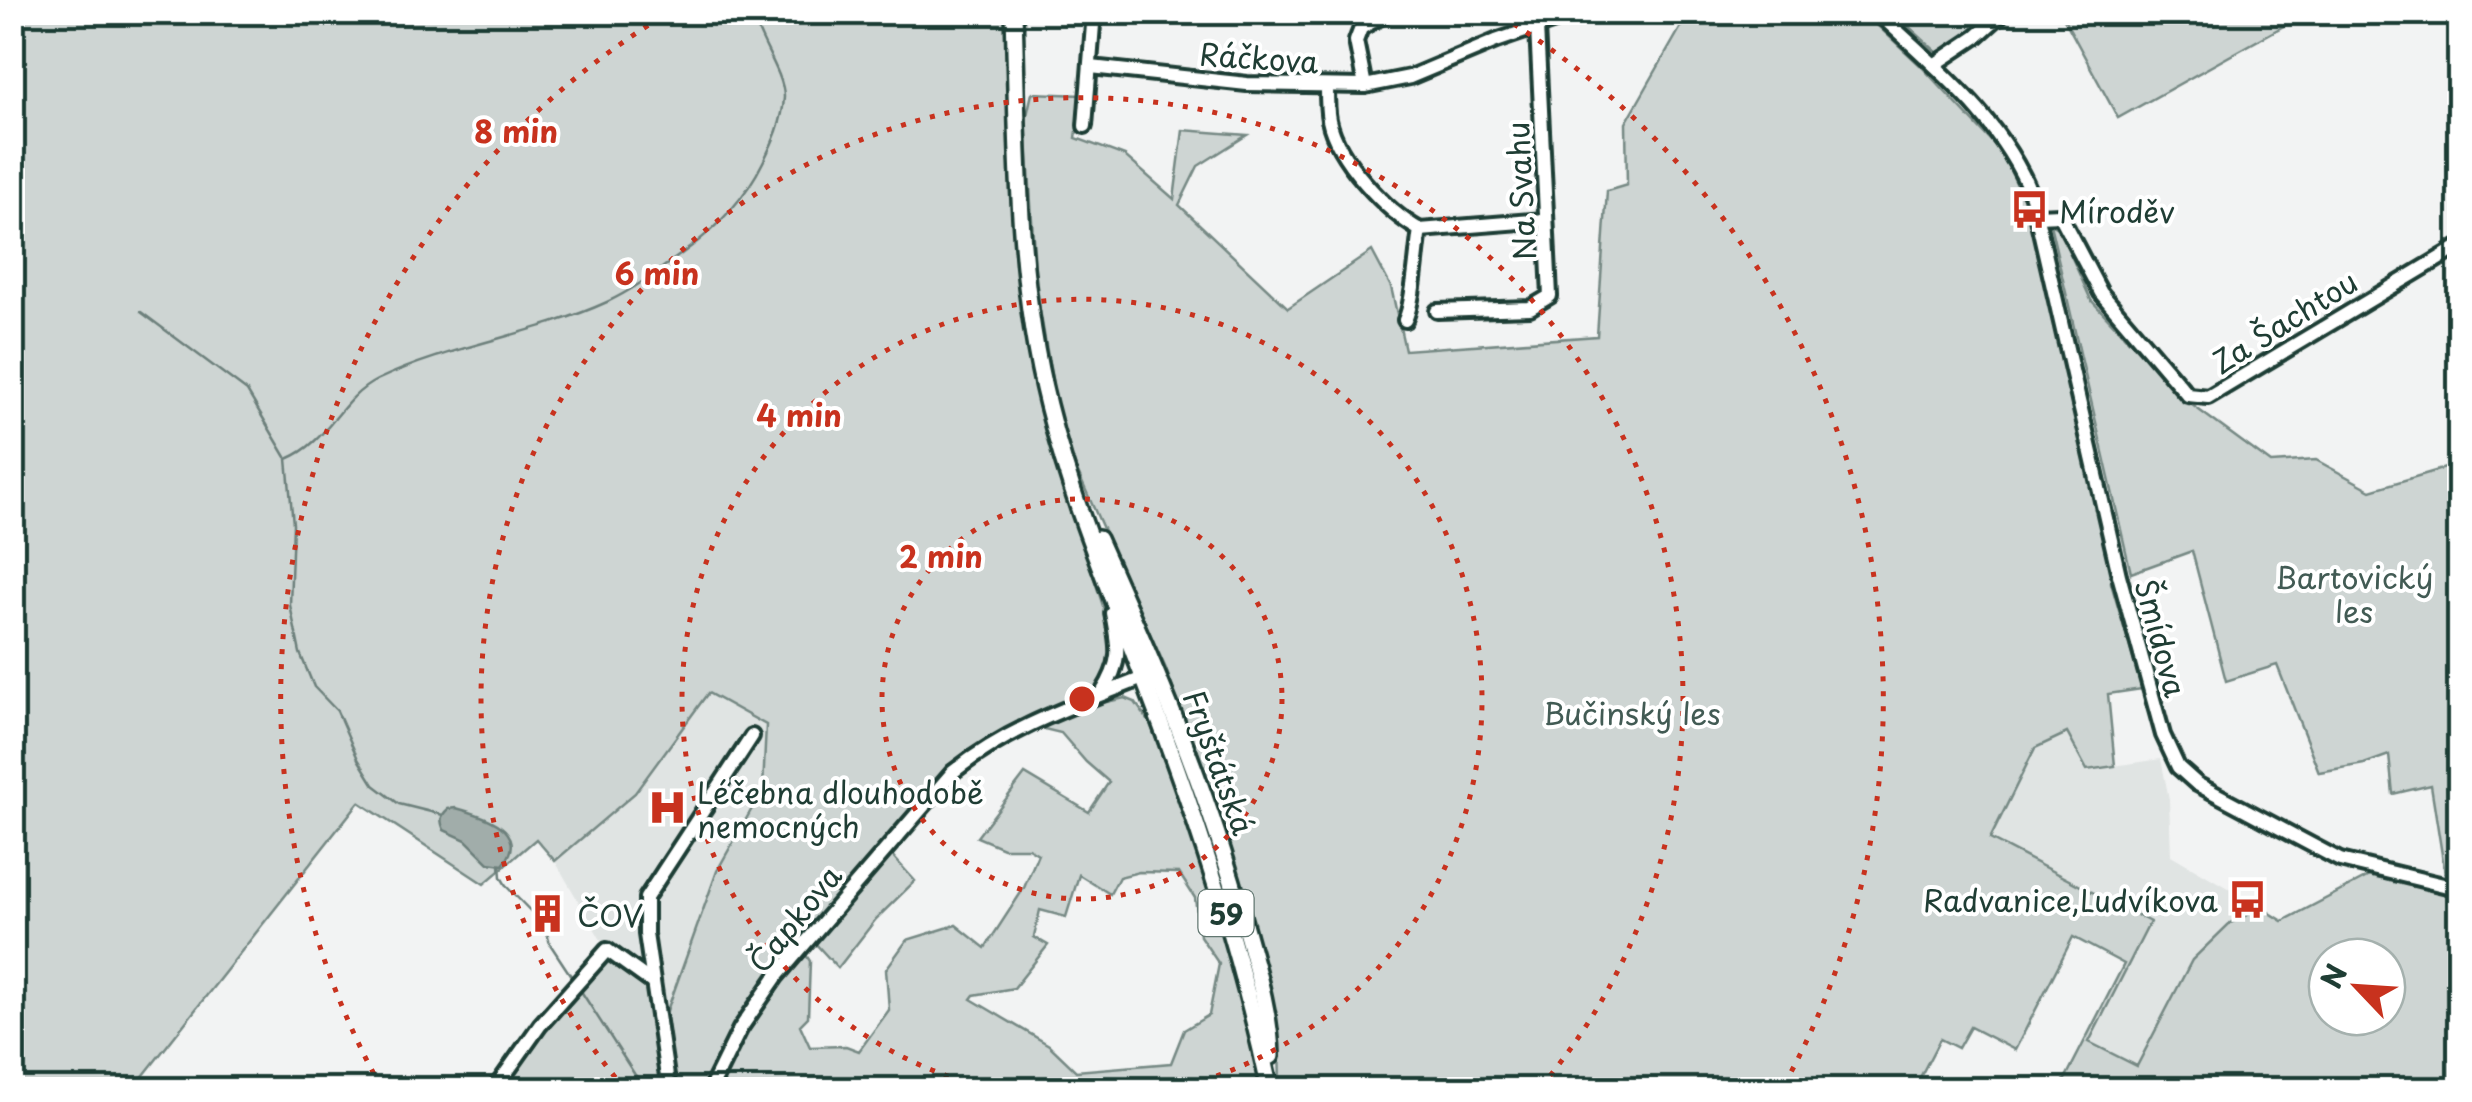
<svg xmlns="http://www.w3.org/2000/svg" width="2472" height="1102" font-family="'Playpen Sans',sans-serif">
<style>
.built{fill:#e0e4e3}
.green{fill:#ced5d3;stroke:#768984;stroke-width:2.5;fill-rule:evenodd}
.water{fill:#a1adaa;stroke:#6d807b;stroke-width:2.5}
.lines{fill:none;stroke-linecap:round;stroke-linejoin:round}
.stream{stroke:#6d807b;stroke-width:2.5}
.minor-casing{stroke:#1f3d34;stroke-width:20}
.major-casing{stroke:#1f3d34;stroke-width:22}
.minor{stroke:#fff;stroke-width:12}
.major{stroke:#fff;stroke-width:15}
.ring{fill:none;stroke:#c8321e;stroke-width:5;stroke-dasharray:5 10}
.labels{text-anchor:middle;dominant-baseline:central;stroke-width:8;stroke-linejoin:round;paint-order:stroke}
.shield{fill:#fff;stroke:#627771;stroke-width:2.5}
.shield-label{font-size:28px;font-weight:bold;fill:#1f3d34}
.street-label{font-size:30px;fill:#1f3d34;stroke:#fff}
.poi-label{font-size:30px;fill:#1f3d34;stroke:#fff;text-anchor:start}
.park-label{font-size:30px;fill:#425b54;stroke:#fff}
.centre{fill:#c8321e;stroke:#fff;stroke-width:5}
.ring-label{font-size:30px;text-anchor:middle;font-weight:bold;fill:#c8321e;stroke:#fff;stroke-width:8;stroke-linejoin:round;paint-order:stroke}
</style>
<rect width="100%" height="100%" fill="#f2f3f3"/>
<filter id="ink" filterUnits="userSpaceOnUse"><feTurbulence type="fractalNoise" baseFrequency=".01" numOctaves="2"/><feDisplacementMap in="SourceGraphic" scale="20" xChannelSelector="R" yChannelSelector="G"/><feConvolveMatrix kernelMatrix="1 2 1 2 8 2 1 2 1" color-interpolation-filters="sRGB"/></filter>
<g filter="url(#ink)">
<!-- built -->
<g class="built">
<path d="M708,693L766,725L763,789L717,871L664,1019L661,979L601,940L555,861L636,792Z"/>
<path d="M2067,733L2087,770L2161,759L2169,799L2171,855L2262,908L2230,923L2192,960L2137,1066L2089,1042L2150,922L1990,839L2034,748Z"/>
</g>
<!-- green -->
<g class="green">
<path d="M12,13H1005C1009,123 1008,237 1027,346C1045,449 1086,545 1115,645C1113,665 1107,679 1090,691L989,737L950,766L761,988L706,1089H676L664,1019L717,871L763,789L766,725L708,693L635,793L555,861L536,839L484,884L359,802L133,1089H30L13,1075Z"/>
<path d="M1689,13H1864L1920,65L2002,153L2032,217L2111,556V583L2142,689L2108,694L2115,766L2087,770L2067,733L2035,748L1990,839L2150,922L2089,1042L2137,1066L2192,960L2230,923L2262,908L2283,921L2371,875L2459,895V1089H2060L2124,964L2073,937L2015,1050L1970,1027L1958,1048L1940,1039L1914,1089H1280L1279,1041L1243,887L1166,669L1074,464L1056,403L1036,287L1026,120L1032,93L1082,95L1076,138L1125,156L1174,199L1183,130L1247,135L1198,166L1179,205L1288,308L1372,251L1391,287L1405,350L1597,336L1607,191L1627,185L1626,123ZM2327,957H2387V1017H2327Z"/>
<path d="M1894,13H1997L1941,56Z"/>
<path d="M2061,13H2307L2118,118Z"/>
<path d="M2050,224L2059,229L2091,300L2184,399L2271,463L2316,460L2371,490L2459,464V884L2446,880L2431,785L2393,794L2389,755L2364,764L2319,772L2277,665L2226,681L2192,551L2131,573Z"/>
<path d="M1125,698L1135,702L1150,723L1181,806L1232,962L1262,1089L718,1090L762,1007L804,952L810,961L808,1017L800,1025L810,1047L846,1046L859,1051L889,1010L886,969L907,940L956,925L985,948L1024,888L1038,854L1028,848H1003L977,837L1025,774L1089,812L1109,782L1086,762L1061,733L1044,729L1042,724L1097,704ZM1139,872L1179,873L1195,898L1200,936L1219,964L1209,1015L1184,1030L1171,1063L1076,1071L1049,1045L971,999L974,995L1014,988L1048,945L1034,937L1040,910L1066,917L1079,875L1110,894L1119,877Z"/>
<path d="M889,852L915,881L876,919L838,968L814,942Z"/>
<path d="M607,956L649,986L665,1089L498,1090L543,1028Z"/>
</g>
<!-- water -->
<path class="water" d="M456,808C482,815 532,830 503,865L489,863L466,840L444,830C440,821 440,816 448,809Z"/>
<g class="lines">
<!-- stream -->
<g class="stream">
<path d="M141,312L247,391L286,457"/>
<path d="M443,815L399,804L374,785L358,759L337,711L314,687L300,653L290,605L293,524L287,459C329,442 339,399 377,380C450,345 535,335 607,302C635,289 659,270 684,252C717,228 745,199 763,162C773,142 783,121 784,97C784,73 757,38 752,12"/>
<path d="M500,865L501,877L507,887L545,926L550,944L575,982"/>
<path d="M579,988L635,1075L651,1090"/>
</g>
<defs>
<g id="minor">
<path d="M1877,12C1937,69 2001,118 2032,196L2119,575L2163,735L2178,767L2197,784L2340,860L2460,889"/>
<path d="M1934,65L1976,37L2004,12"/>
<path d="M1091,67L1247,84L1365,86L1410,77L1496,41L1581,12"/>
<path d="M1365,86L1356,41L1361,28L1389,12"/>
<path d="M1327,88C1327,98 1327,110 1329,120C1337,159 1386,211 1420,230C1416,253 1414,302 1405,320"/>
<path d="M1085,126L1094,12"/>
<path d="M2037,216L2060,215L2101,293L2188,395L2208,397L2460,246"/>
<path d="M1420,230L1545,220"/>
<path d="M1437,311L1530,308L1550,296L1537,27"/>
<path d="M1102,693C1122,661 1119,649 1112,613"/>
<path d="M494,1090L540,1025L607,950L653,983"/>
<path d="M669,1090L646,934V898L752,736"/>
<path d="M710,1090L740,1029L776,977L953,772C1011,726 1076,705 1143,678"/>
</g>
<g id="major">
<path d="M1014,12C1018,142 1016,278 1048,405C1071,499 1108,587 1143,677C1195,812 1240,948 1270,1090"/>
<path d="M1098,539C1154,664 1207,788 1243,920C1255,964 1270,1011 1271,1056"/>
</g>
</defs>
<!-- minor casing -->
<use href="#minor" class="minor-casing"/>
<!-- major casing -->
<use href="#major" class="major-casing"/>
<!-- minor -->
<use href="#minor" class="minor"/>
<!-- major -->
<use href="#major" class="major"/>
</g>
</g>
<!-- distance rings -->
<g class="ring">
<circle cx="1082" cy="699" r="200"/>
<path d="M992 1089A400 400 0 1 1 1172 1089"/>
<path d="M625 1089A601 601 0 1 1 1539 1089"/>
<path d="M381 1087A801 801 0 0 1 663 16M1501 16A801 801 0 0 1 1783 1087"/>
</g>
<!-- icons -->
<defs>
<symbol id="bus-bare" viewBox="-9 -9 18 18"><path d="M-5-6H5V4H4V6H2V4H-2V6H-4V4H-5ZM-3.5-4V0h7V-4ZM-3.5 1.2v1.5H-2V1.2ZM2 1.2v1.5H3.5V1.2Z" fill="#c8321e" stroke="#fff" stroke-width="2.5" paint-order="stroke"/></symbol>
<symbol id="hospital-bare" viewBox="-9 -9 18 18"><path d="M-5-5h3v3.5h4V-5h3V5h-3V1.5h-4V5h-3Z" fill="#c8321e" stroke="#fff" stroke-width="2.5" paint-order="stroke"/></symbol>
<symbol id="building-bare" viewBox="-9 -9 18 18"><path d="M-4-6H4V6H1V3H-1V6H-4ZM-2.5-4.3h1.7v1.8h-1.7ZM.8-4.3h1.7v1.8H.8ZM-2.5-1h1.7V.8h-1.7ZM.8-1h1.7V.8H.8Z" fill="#c8321e" stroke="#fff" stroke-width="2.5" paint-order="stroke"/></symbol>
</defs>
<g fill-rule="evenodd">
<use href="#bus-bare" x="2002" y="182" width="55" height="55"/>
<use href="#hospital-bare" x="640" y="780" width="55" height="55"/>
<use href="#bus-bare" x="2220" y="872" width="55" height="55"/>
<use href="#building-bare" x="520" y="886" width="55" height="55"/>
</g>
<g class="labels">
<!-- shield labels -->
<rect class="shield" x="1198.5" y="890" width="55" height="46" rx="8"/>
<g class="shield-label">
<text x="1226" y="913">59</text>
</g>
<!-- street labels -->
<g class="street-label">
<text transform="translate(1259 57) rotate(4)">Ráčkova</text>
<text transform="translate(1520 191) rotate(-93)">Na Svahu</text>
<text transform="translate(2284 321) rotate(-32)">Za Šachtou</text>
<text transform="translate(2162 638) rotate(75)">Šmídova</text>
<text transform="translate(1220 762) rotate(70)">Fryštátská</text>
<text transform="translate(794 918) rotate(-51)">Čapkova</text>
</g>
<!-- poi labels -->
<g class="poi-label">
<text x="2059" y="210">Míroděv</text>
<text x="697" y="791">Léčebna dlouhodobě<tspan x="697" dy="34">nemocných</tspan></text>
<text x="2218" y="899" text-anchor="end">Radvanice,Ludvíkova</text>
<text x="577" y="914">ČOV</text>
</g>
<!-- park labels -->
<g class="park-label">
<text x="2354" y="576">Bartovický<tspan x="2354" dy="34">les</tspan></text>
<text x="1632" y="712">Bučinský les</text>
</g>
</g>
<circle cx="1082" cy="699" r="15" class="centre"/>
<g class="ring-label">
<text x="516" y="143">8 min</text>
<text x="657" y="285">6 min</text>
<text x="799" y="427">4 min</text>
<text x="941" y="568">2 min</text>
</g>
<!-- margin -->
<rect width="2472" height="1102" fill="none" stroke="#fff" stroke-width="50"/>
<rect x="25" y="25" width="2422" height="1052" fill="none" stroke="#1f3d34" stroke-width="4" filter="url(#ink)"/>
<!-- north arrow -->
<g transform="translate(2357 987) rotate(295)"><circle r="48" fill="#ffffff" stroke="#a5b1ae" stroke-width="2.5"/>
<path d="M0-8L18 38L0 25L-18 38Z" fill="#c8321e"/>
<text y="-15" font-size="28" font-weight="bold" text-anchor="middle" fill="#1f3d34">N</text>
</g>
</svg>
